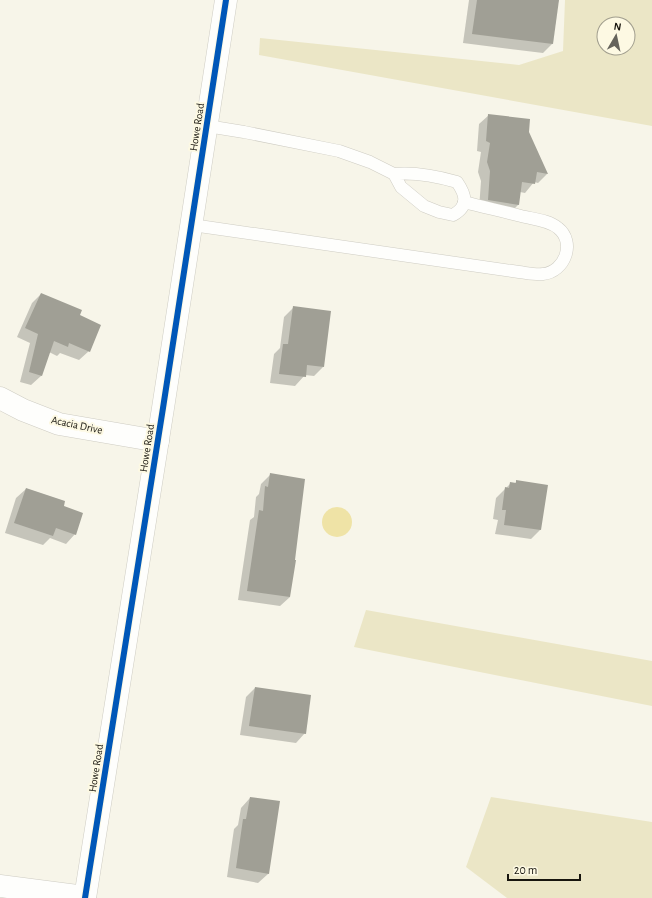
<svg xmlns="http://www.w3.org/2000/svg" width="652" height="898" font-family="'Alegreya Sans',sans-serif">
<style>
.green{fill:#ebe6c6;fill-rule:evenodd}
.water{fill:#efe3a6}
.shadow{fill:#0003}
.building{fill:#a09f95}
.lines{fill:none;stroke-linecap:round;stroke-linejoin:round}
.lane-casing{stroke:#ceccc3;stroke-width:13}
.street-casing{stroke:#ceccc3;stroke-width:23}
.secondary-casing{stroke:#ceccc3;stroke-width:23}
.lane{stroke:#fefefc;stroke-width:12}
.street{stroke:#fefefc;stroke-width:22}
.secondary{stroke:#fefefc;stroke-width:22}
.cycleway-casing{stroke:#fdf9e3;stroke-width:8}
.cycleway{stroke:#0057b8;stroke-width:6}
.labels{text-anchor:middle;dominant-baseline:central;stroke-width:4;stroke-linejoin:round;paint-order:stroke}
.street-label{font-size:11px;fill:#17150e;stroke:#fdf9e3}
</style>
<rect width="100%" height="100%" fill="#f7f5e9"/>
<!-- green -->
<g class="green">
<path d="M565,0H652V126L259,55L260,38L519,65L563,51ZM604,24H628V48H604Z"/>
<path d="M366,610L652,661V706L354,647Z"/>
<path d="M491,797L652,822V898H507L466,867Z"/>
</g>
<!-- water -->
<circle class="water" cx="337" cy="522" r="15"/>
<!-- shadow -->
<g class="shadow">
<path d="M469,0H558L552,44L543,53L463,43Z"/>
<path d="M489,115L528,133L547,174L538,183L534,182L525,193L520,192L518,205L509,214L479,209L481,181L478,172L481,152L477,151L479,124Z"/>
<path d="M41,294L79,316L89,351L79,360L60,353L57,356L49,352L41,376L31,385L20,382L30,343L17,337L32,303Z"/>
<path d="M294,307L323,367L314,376L305,375L295,386L270,383L274,354L280,348L284,317Z"/>
<path d="M270,475L290,597L280,606L238,600L250,520L254,517L256,497L259,494L261,484Z"/>
<path d="M517,481L547,486L540,530L531,539L495,534L498,520L493,519L496,498L511,483L514,484Z"/>
<path d="M26,489L62,507L75,534L66,544L50,538L43,545L5,533L16,498Z"/>
<path d="M255,688L305,733L296,743L240,735L246,697Z"/>
<path d="M250,798L268,874L258,883L227,877L234,829L238,825L241,808Z"/>
</g>
<!-- building -->
<g class="building">
<path d="M477,0H559L553,44L472,34Z"/>
<path d="M488,114L530,119L529,132L548,174L537,172L535,184L522,182L519,205L488,200L490,171L487,162L490,143L486,141Z"/>
<path d="M41,293L82,310L80,315L101,325L90,352L69,343L68,347L54,341L42,376L29,372L38,334L25,328Z"/>
<path d="M293,306L331,311L324,367L307,365L306,377L279,374L283,344H288Z"/>
<path d="M270,473L305,479L295,560H296L290,597L247,591L259,510L263,511L265,486L268,487Z"/>
<path d="M516,480L548,485L541,530L504,525L506,510H502L505,487L509,488L510,482L516,483Z"/>
<path d="M26,488L65,501L64,506L83,513L76,535L56,528L53,536L14,523Z"/>
<path d="M255,687L311,695L306,734L249,726Z"/>
<path d="M250,797L280,801L269,874L236,868L243,819H246Z"/>
</g>
<g class="lines">
<defs>
<g id="lane">
<path d="M207,126L244,132L339,151L370,162L394,174L401,187L424,206L439,212L453,215C469,206 466,195 457,182C436,176 415,172 394,174"/>
<path d="M192,225L519,272C527,273 536,275 543,274C565,272 576,242 558,228C549,220 533,219 521,216C502,211 483,207 464,202"/>
</g>
<g id="street">
<path d="M0,398L23,410L59,424L158,441"/>
<path d="M0,886L85,897"/>
</g>
<path id="secondary" d="M85,898L163,408L226,0"/>
</defs>
<!-- lane casing -->
<use href="#lane" class="lane-casing"/>
<!-- street casing -->
<use href="#street" class="street-casing"/>
<!-- secondary casing -->
<use href="#secondary" class="secondary-casing"/>
<!-- lane -->
<use href="#lane" class="lane"/>
<!-- street -->
<use href="#street" class="street"/>
<!-- secondary -->
<use href="#secondary" class="secondary"/>
<defs>
<path id="cycleway" d="M85,898L163,408L226,0"/>
</defs>
<!-- cycleway casing -->
<use href="#cycleway" class="cycleway-casing"/>
<!-- cycleway -->
<use href="#cycleway" class="cycleway"/>
</g>
<g class="labels">
<!-- street labels -->
<g class="street-label">
<text transform="translate(197 127) rotate(-81)">Howe Road</text>
<text transform="translate(77 425) rotate(12)">Acacia Drive</text>
<text transform="translate(147 448) rotate(-81)">Howe Road</text>
<text transform="translate(96 768) rotate(-81)">Howe Road</text>
</g>
</g>
<!-- north arrow -->
<g transform="translate(616 36) rotate(9)"><circle r="19" fill="#fdf9e3" stroke="#a19e8e"/>
<path d="M0-3L7 15L0 10L-7 15Z" fill="#65635b"/>
<text y="-6" font-size="11" font-weight="bold" text-anchor="middle" fill="#17150e">N</text>
</g>
<!-- scale -->
<path d="M508 874v6h72v-6" fill="none" stroke="#17150e" stroke-width="2"/>
<text x="514" y="874" font-size="12" fill="#17150e" stroke="#fdf9e3" stroke-width="3" paint-order="stroke">20 m</text>
</svg>
